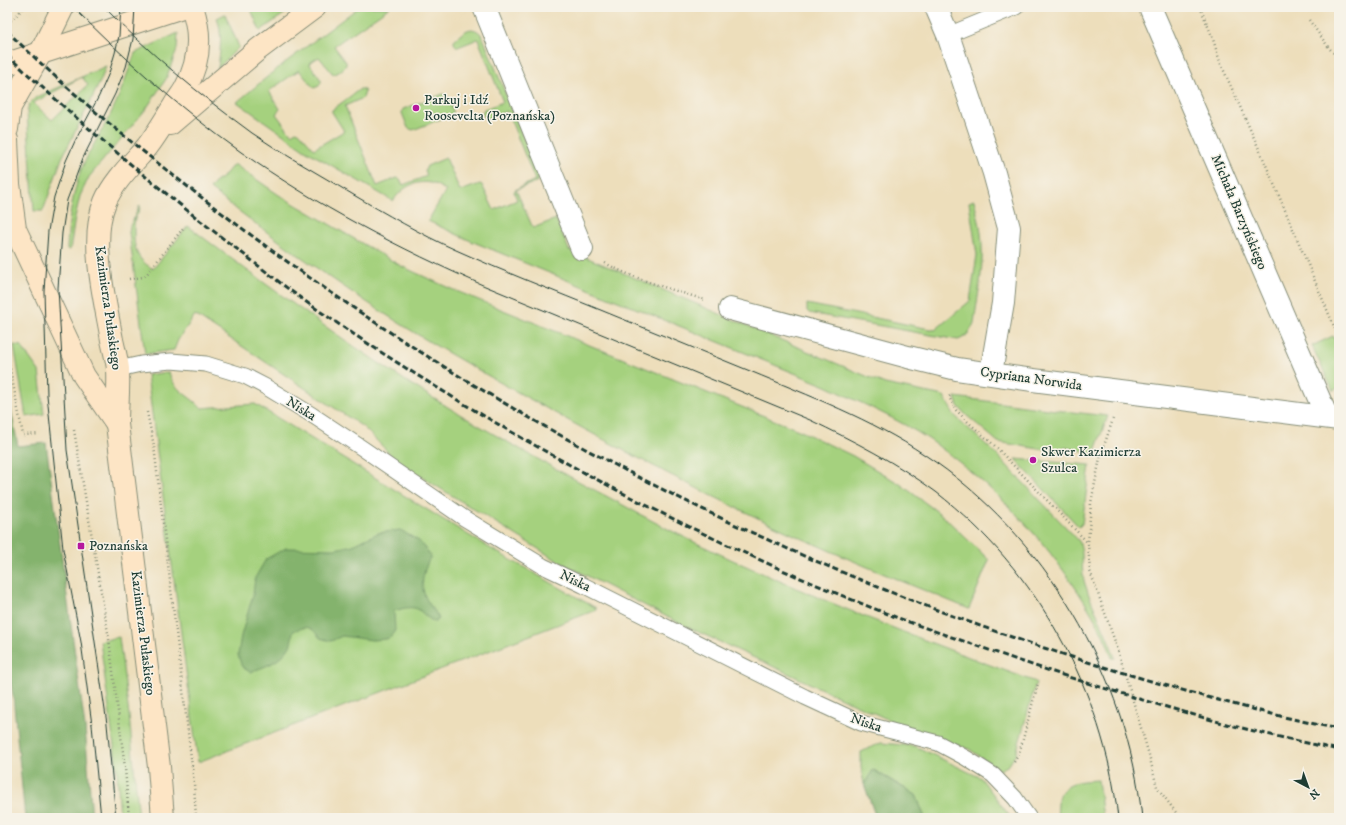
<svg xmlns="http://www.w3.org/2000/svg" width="1346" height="825" font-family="'IM FELL DW Pica',serif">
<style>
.green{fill:#a5d17e;stroke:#628759;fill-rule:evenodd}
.forest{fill:#84b36d;stroke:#527850}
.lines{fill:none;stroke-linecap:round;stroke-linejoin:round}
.lane-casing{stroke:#868e78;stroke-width:17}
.street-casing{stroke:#868e78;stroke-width:24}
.secondary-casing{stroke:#868e78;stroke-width:24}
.path{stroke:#868e78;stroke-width:2.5;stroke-dasharray:1 3;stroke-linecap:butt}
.lane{stroke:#fff;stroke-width:15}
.street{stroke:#fff;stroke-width:22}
.secondary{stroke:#fde5c5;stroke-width:22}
.tram{stroke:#1f3d34;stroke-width:1}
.rail{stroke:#1f3d34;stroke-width:3;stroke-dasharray:6 3;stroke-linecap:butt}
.poi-dot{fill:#b5179e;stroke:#f7f3e8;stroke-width:1.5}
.labels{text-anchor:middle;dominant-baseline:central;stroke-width:3;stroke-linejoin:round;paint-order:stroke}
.poi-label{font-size:14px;fill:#1f3d34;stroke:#f7f3e8;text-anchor:start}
.street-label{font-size:14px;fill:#1f3d34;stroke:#f7f3e8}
</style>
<rect width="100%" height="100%" fill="#f7f3e8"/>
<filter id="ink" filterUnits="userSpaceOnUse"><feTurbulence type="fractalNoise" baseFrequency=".025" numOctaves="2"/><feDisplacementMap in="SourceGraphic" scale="8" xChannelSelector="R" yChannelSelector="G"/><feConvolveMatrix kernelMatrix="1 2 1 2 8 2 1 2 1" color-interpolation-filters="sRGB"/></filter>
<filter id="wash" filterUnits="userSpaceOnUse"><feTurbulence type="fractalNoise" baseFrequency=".012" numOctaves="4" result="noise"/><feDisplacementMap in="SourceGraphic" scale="16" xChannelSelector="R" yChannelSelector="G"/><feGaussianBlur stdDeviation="0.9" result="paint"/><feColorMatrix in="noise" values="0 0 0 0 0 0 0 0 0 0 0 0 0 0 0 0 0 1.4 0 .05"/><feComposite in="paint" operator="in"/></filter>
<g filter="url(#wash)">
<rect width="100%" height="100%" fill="#eddebb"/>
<!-- green -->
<g class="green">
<path d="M250,7H294L260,31Z"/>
<path d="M359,7H390L334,46L346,62V65C343,69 338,74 333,74L319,57L309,63L321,80V82L319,86L314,88L312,86L299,70L269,91L280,109L276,114L291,134L296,131L299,132L314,149L344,131L332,112V110L360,89H363L365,92L363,98L345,106L377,186L397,178L400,179L403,185L427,176L425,170L427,166L446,158L460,191L480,184L482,185L494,210L517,200L514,192L515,190L535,180L507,111L487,119L485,118L482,113L484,109L503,102L478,39L458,47C454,45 454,43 454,40C464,32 471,23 482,35L539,177L538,181L516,190L533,228L556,219L569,250L885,384L944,396L954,415L994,452L1079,541C1085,555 1080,570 1085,584C1093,609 1107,632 1115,658H1112C1106,637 1095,619 1084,601C1050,547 1009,502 959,462C950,455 940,447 930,440C898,419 861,403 826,386L471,241L428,221L446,190C441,188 436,184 431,183C414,180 402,188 393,201L305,150L237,102L278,68Z"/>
<path d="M225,14L239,47L218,68C220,50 223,35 217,18Z"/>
<path d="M178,33L177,49L166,79L146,109L89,177L80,196L75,217L70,250L67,249C68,223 72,195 81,170C90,148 104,129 114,107C122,90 128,71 135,53Z"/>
<path d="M106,66L101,80L62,158L43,211H34L27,112L29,104L35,98ZM82,77L88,85L52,120L33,103Z"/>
<path d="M443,94L448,97L453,111V114L413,130L408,128L402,113L403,109Z"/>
<path d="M234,164L279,195L401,266L449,288L801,431L853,456L900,484L943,516L989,560L969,609C922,589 875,571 828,550C741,512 657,469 573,423C526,397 479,371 433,344C355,297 281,244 210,189L218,179H221Z"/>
<path d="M974,200C976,211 980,222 981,233C985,264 978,294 974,323C970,332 967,337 958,340L809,313L807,311V304L935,330L970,301L977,255L969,202Z"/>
<path d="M140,205C140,214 137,212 135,219C134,223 134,228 134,232C134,251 137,259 153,269L188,226C259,280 331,332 406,381C465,419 528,454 591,488C624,505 656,524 690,540C802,594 919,639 1036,682L1016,754L1009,765L1000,770L969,749L902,726L681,624L558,561L399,463L363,427L195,315L178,340L174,350L145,354L129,232L130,226Z"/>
<path d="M1333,336L1339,350V387L1333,391L1312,346Z"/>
<path d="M14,345L21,346L39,371L44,414L26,417Z"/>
<path d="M169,372C174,392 189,394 201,408L255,404L488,547L596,608V610L198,762L147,375Z"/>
<path d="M955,397L1063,411L1108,416L1093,456H1090V452L1063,447L1062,453L998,442L965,414L958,406Z"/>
<path d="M1015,459L1090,465L1082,524L1079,527Z"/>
<path d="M119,637L129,715L139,818H120L117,769L100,641Z"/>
<path d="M881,743L915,746L981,778L1011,818H925L916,795L874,770L864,784L861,767V752Z"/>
<path d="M1098,780L1103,818H1057C1058,811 1057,799 1061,793C1068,780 1085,781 1098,780Z"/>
</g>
<!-- forest -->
<g class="forest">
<path d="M7,388L18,446L46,443L85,727L92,818H25L13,696L7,660Z"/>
<path d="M400,530L419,541L431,556C425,567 420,581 424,593C426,602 435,610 439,619L435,622C428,619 424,614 419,610C412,605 401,609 394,611L395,632L391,637L386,639L372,640L342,636L331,641L320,638C310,625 308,626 293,631C292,636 292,642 290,646C282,661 265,667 250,672L242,667L238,655L241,636L253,595L255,578L266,559L286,548L335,549L353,545L378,533Z"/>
<path d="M873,770L916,795L925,818H876L864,784Z"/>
</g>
</g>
<g filter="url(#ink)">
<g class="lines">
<defs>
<g id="lane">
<path d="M948,35L1016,7"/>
<path d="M118,369L141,364L171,361L206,364L245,376L266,387L312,415L362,448L464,518L543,566L583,585L805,697L861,723L938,743L966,758L993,775L1015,798L1029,818"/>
</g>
<g id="street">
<path d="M484,7L582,249"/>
<path d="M936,7L948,35L994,173L1009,228L1003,303L991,373"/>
<path d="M1150,7L1327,417"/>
<path d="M730,309L908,357L957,369L1033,380L1339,419"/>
</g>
<g id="secondary">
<path d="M7,64L182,7"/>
<path d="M170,124L256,51L315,7"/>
<path d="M7,129L10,107L40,54L63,7"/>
<path d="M7,140L9,184L15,229L84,376L117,424"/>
<path d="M163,818L159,767L117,424C117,406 119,387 118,369C117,360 114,349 112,340C105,300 89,240 105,202C113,182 133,163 147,147C157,134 165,120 174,106C177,100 182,95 185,89C200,62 202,35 192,7"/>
</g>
</defs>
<!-- lane casing -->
<use href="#lane" class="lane-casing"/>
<!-- street casing -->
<use href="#street" class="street-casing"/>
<!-- secondary casing -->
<use href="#secondary" class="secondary-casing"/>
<!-- path -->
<g class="path">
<path d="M1200,7L1212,36L1220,62L1263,158L1339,338"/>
<path d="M1309,20L1329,48L1339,59"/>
<path d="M7,22L13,19L24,7"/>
<path d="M605,263C636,280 671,289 705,300"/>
<path d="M129,279L143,277L147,274L184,227"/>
<path d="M7,353L23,435L39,434"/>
<path d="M950,396L949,397L956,410L968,422L994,445L1088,543"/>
<path d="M147,412L154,446L162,514L194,783L196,818"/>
<path d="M1113,419L1100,458L1091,503L1088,543L1090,571L1118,650L1149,755L1157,787L1180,818"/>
<path d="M74,430L109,639L125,768L129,818"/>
<path d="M1014,762L1019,754L1038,683"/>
</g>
<!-- lane -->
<use href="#lane" class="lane"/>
<!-- street -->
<use href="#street" class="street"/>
<!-- secondary -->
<use href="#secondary" class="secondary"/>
<!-- tram -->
<g class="tram">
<path d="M73,7C125,59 180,109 241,152C316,205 400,249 485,286L810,420C854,441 897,463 936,492C1037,570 1104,691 1118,818"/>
<path d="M104,7C149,53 200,95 252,133C284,155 319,174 352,194C386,214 420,234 456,250C504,272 554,291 603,311C652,331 701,351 750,371C810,396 871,419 925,455C1044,533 1128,676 1142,818"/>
<path d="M101,818L92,725L81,642L63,549L47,395L44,291L48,231L54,197L66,161L75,141L99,96L109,73L115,53L119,36L121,7"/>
<path d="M116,818L107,724L67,450L58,288L62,233L67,200L83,158L115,94L126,67L133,39L135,7"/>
</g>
<!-- rail -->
<g class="rail">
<path d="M7,31C69,92 136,147 205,200C476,411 788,572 1117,671C1191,693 1264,714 1339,729"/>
<path d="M7,55C78,121 152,184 229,243C253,261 277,281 302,299C483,425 687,536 893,616C919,626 946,635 972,644C1049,672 1127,696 1205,718C1249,731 1294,740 1339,750"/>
<path d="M7,817V818"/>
</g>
</g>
</g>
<!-- markers -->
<g class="poi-dot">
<circle cx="416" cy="108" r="4"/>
<circle cx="1033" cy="460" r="4"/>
<rect x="77" y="542" width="8" height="8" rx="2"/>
</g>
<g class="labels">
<!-- poi labels -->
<g class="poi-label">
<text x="424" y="100">Parkuj i Idź<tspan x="424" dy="16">Roosevelta (Poznańska)</tspan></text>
<text x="1041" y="452">Skwer Kazimierza<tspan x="1041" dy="16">Szulca</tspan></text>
<text x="89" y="546">Poznańska</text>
</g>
<!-- street labels -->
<g class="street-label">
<text transform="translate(1239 212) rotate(67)">Michała Barzyńskiego</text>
<text transform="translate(108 308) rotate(82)">Kazimierza Pułaskiego</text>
<text transform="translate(1031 379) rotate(8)">Cypriana Norwida</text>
<text transform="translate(301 409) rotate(32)">Niska</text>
<text transform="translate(575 581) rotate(26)">Niska</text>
<text transform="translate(143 633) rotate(83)">Kazimierza Pułaskiego</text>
<text transform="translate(866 723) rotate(19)">Niska</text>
</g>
</g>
<!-- margin -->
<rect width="1346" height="825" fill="none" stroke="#f7f3e8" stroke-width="24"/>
<!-- north arrow -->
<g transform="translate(1308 787) rotate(139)" stroke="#f7f3e8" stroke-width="3" paint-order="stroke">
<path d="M0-3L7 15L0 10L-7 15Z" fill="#1f3d34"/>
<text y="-6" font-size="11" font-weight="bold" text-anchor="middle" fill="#1f3d34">N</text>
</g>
</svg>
